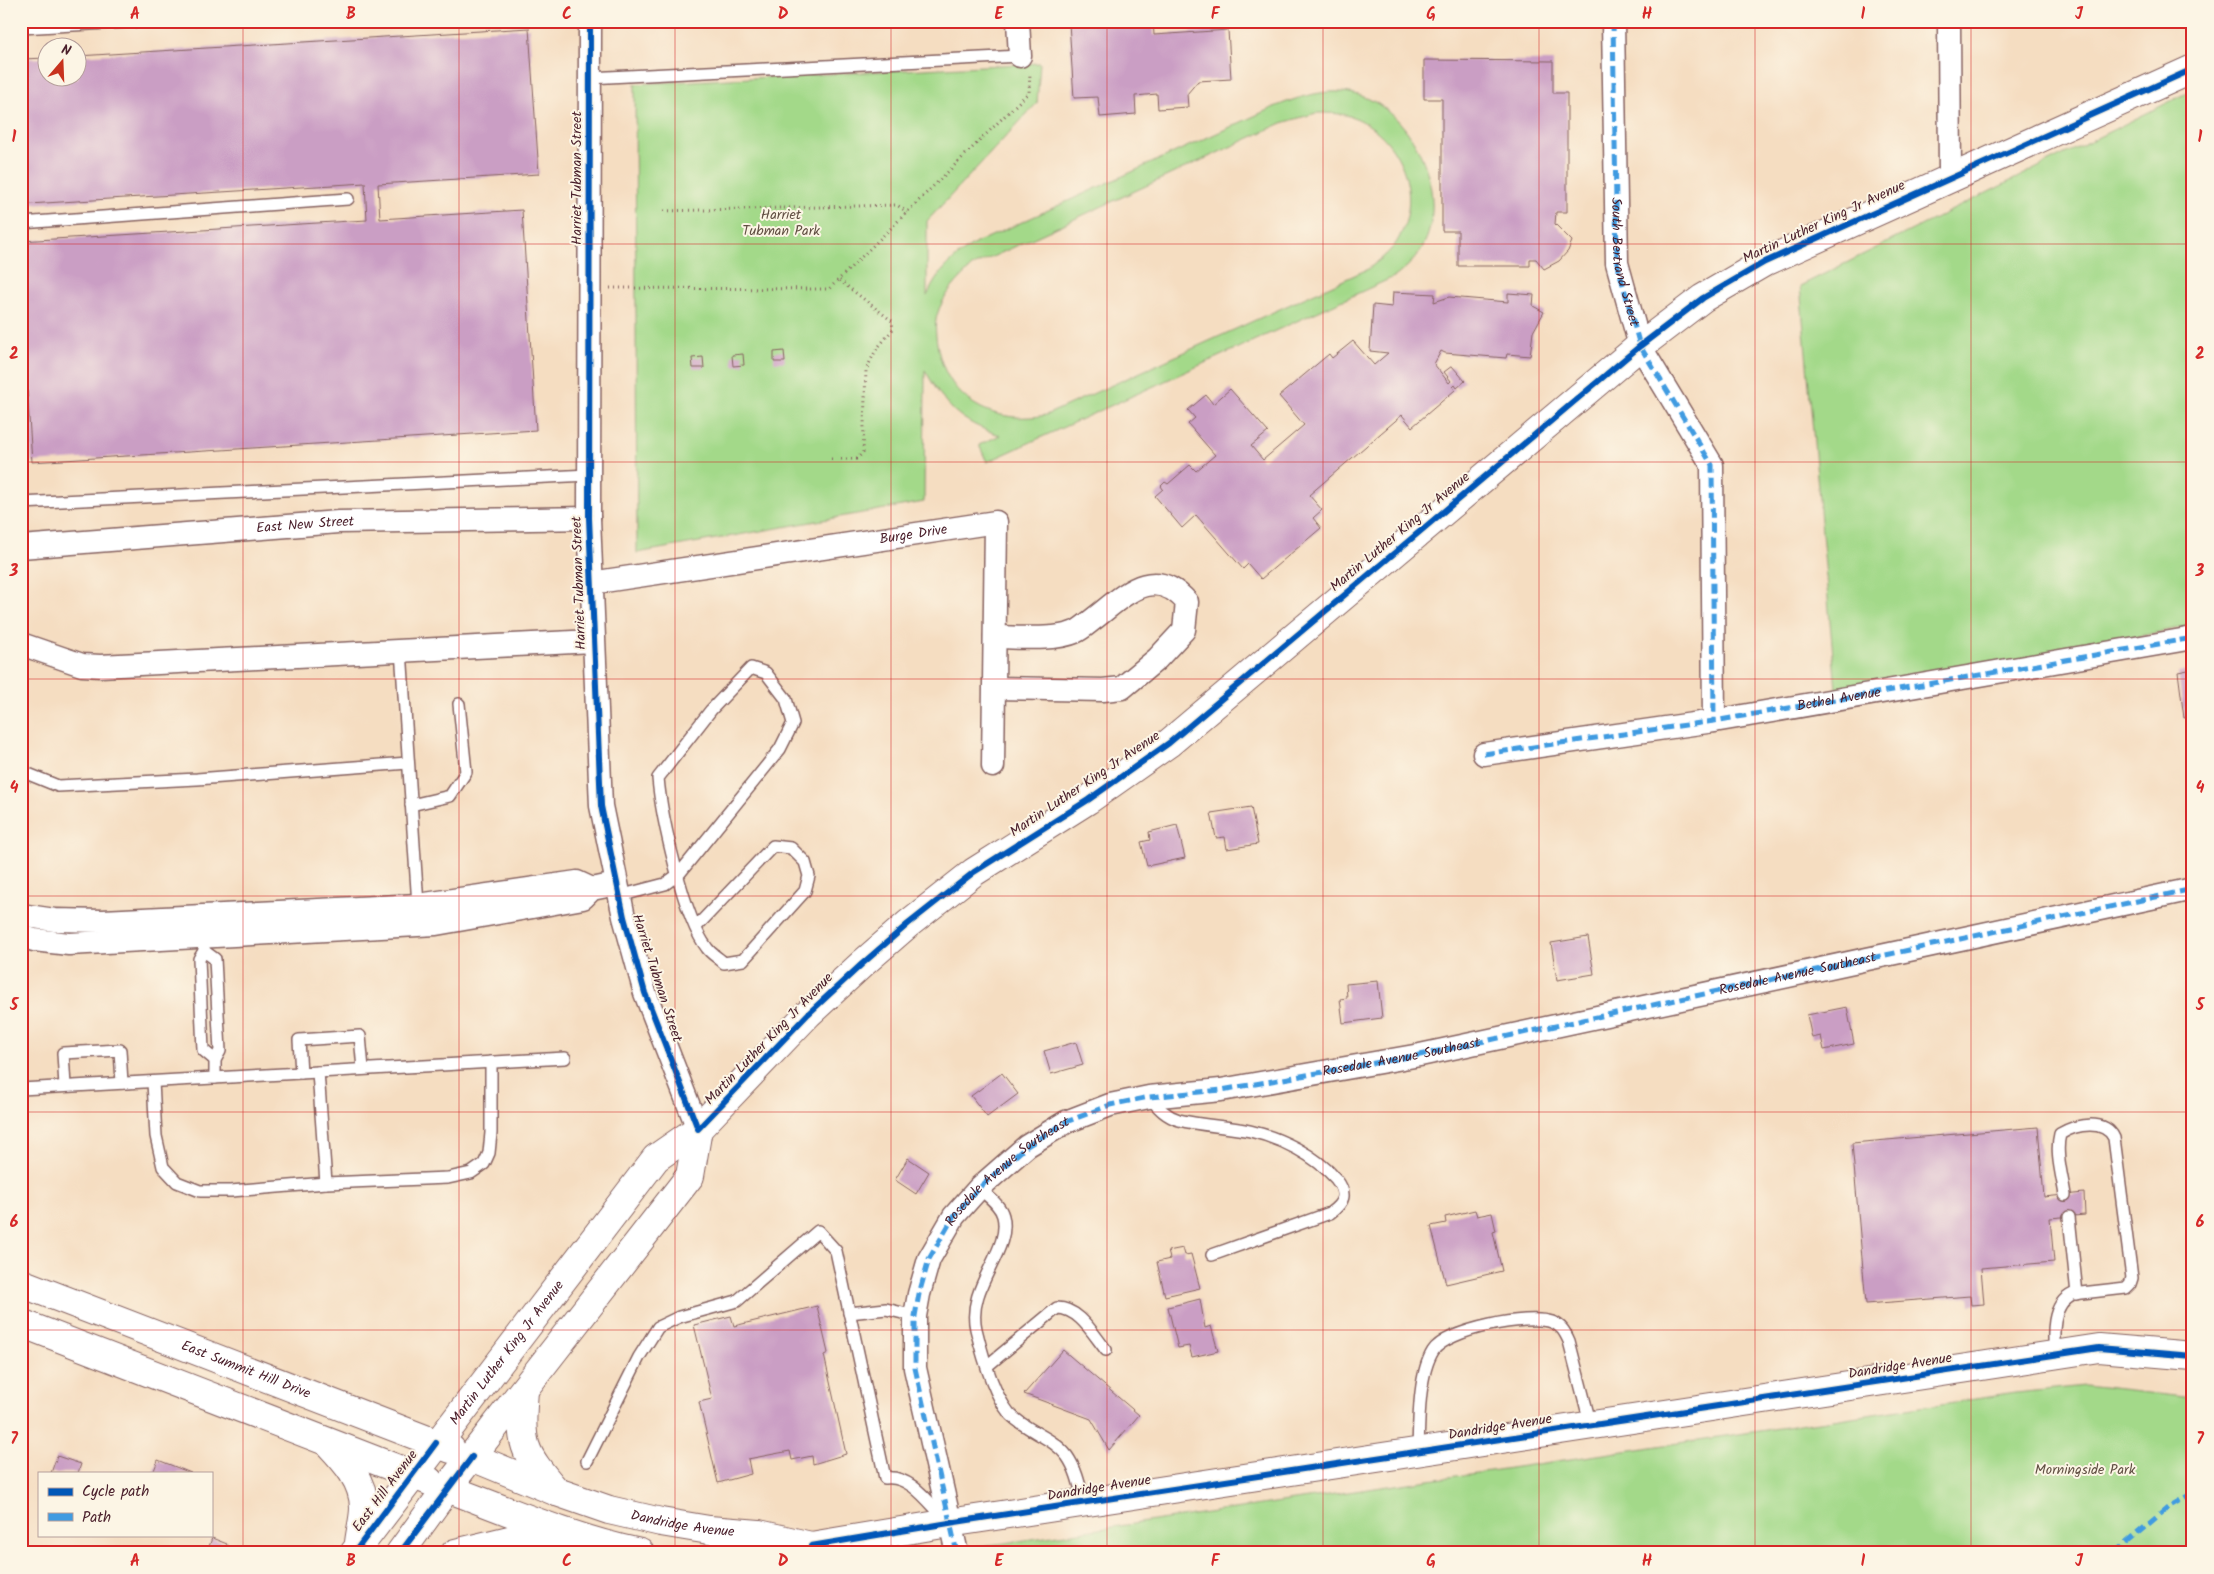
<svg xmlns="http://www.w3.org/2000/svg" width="2214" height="1574" font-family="Kalam,sans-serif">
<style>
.green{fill:#a3d989;stroke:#767c5a;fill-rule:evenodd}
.building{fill:#ca9ec4}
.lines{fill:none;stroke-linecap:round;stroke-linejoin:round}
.service-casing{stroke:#866260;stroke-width:14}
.minor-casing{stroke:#866260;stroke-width:25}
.tertiary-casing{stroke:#866260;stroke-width:30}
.secondary-casing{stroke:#866260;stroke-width:30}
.path{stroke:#866260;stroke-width:3;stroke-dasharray:1 4;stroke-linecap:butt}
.service{stroke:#fff;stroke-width:11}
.minor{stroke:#fff;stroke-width:22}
.tertiary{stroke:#fff;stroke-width:28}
.secondary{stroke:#fff;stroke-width:28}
.quiet{stroke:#409be1;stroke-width:5;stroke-dasharray:10 5;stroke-linecap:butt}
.cycleway-casing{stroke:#fcf5e5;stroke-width:9}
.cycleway{stroke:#0057b8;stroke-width:6}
.grid{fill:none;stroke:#d62828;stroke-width:1;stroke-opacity:0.55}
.labels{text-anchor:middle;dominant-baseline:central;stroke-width:4;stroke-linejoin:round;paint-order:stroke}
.street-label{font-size:14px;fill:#4a1f2b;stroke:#fcf5e5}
.park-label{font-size:14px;fill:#604e42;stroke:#fcf5e5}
.neatline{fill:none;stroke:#d62828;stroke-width:2}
.grid-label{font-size:16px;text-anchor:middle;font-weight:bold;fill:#d62828}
</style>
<rect width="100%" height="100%" fill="#fcf5e5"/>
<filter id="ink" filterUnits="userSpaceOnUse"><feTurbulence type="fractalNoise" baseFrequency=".02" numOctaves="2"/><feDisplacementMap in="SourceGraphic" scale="10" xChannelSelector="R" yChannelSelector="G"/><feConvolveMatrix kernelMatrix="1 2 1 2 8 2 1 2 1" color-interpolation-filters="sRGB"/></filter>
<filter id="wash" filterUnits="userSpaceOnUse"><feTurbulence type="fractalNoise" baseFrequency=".0096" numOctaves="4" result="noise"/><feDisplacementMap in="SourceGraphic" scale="20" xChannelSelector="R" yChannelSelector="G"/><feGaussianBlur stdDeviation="1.12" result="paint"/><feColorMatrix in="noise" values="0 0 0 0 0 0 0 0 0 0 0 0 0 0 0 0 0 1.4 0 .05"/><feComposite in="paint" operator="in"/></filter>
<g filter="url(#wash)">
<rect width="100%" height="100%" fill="#f5ddc1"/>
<!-- green -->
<g class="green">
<path d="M1040,63L1037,103L927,221V296C937,272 954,257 976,243L1272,108C1300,96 1334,85 1364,97C1417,117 1450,198 1422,248C1416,259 1406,268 1396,276L987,462L979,445L1000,435C959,422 945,406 925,370L924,502L637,553L635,84ZM1316,113C1330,113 1345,113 1358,119C1404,141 1425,202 1394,246C1387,255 1377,262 1368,269L1046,415C995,425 949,402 938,349C936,338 934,326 937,315C943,295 958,280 973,266L1282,123Z"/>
<path d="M2193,90V625L1837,700L1800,286Z"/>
<path d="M2085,1386L2193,1398V1553H920L1005,1543L2015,1393Z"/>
</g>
<g id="blocks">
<!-- building -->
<g class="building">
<path d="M1079,21H1153L1154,35L1228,30L1231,79L1198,81L1187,94L1188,107L1158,109L1157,94L1135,96L1136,114L1100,117L1098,97L1074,98L1069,23Z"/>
<path d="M529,28L539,174L378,184L380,219L522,210L536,430L32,462L21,297V241L367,220L365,183L29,204L21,59L48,58V78H78V56Z"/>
<path d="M1424,60L1553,61V93H1567V212H1556L1555,224L1572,241L1568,251L1559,261L1544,269L1536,259H1530V266H1458V231H1442V99H1424Z"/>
<path d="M1393,292L1435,294L1434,302L1449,297L1508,302V293L1534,295L1533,306L1544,312L1533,332L1530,356L1507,354L1506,358L1445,353L1441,351L1434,364L1449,383L1451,381L1444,372L1452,366L1465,381L1457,388L1455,385L1453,387L1455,390L1412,427L1402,415L1309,495L1322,510L1313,518L1321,528L1261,579L1248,564L1243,569L1196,515L1182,528L1155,496L1163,489L1161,486L1165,482L1168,484L1190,465L1196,471L1215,455L1188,424L1195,418L1188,410L1206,395L1213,404L1230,389L1268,432L1251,446L1263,460L1304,425L1279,396L1329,354L1332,358L1353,341L1374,365L1388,353L1370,351L1373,305L1392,307Z"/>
<path d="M784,351L785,362H774V352Z"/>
<path d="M743,354L744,365L733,366L732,355Z"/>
<path d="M703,357L704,368H693L692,358Z"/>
<path d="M2193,669V716L2184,718L2178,672Z"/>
<path d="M1251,807L1258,844L1227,849L1225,837L1216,838L1211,813Z"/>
<path d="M1177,825L1185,858L1147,866L1141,842L1150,840L1149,832Z"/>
<path d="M1588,937L1594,974L1557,980L1551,943Z"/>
<path d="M1378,981L1382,1018L1343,1023L1340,999L1347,998L1346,984Z"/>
<path d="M1847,1007L1854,1044L1824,1050L1821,1036L1812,1038L1807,1015Z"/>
<path d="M1076,1042L1083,1065L1051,1074L1044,1051Z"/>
<path d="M1002,1073L1018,1094L987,1117L971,1096Z"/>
<path d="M2038,1127L2044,1197L2084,1193L2085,1215L2050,1218L2054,1262L1981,1268L1984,1304L1971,1305L1970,1296L1866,1304L1852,1143Z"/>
<path d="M908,1158L929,1172L916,1194L895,1180Z"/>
<path d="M1475,1210L1477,1216L1492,1213L1496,1231L1493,1232L1502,1271L1446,1284L1431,1226L1446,1223L1445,1217Z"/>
<path d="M1183,1248L1185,1255L1191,1254L1200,1288L1165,1296L1157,1262L1170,1259L1168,1251Z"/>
<path d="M1200,1299L1205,1328L1211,1326L1218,1351L1192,1357L1189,1346L1178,1348L1168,1307Z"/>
<path d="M817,1306L828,1353L824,1355L846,1454L813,1464L812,1456L792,1460L790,1451L748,1459L751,1474L718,1483L699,1402L712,1399L694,1325L731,1316L734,1326Z"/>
<path d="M1063,1350L1139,1415L1109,1450L1091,1419L1024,1394Z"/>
<path d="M57,1456L81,1464L78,1473H51Z"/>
<path d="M158,1460L191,1473H153Z"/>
<path d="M212,1538L227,1544L224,1553H207Z"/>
</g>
</g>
</g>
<g filter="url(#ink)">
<use href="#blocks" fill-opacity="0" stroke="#866260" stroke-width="1"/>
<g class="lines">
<defs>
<g id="service">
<path d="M21,28L143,21"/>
<path d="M589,78L1020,56"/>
<path d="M21,223L348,199"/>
<path d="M21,503L589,475"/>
<path d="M401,650L418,905"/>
<path d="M21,771L58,786L197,779L408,763"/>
<path d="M411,805L450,796L466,772L459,704"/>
<path d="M619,896L665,884L679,874L780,749L793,723L786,699L766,673L751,668L711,710L658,778C661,815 684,919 707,948C711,954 719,958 724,963L743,960L805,891L809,876L805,862L791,848L773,846L696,927"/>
<path d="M204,934V951L199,959L203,1050L215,1060"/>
<path d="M204,951L215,959L220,1051L215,1060V1078"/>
<path d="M318,1072L326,1183"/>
<path d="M301,1073L299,1040L360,1036L363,1069"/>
<path d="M153,1082L156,1136L163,1167L177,1182L200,1191H231L326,1183L448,1178L471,1173L484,1164L489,1153L491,1133V1062"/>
<path d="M65,1086L63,1053L120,1050L122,1083"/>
<path d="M21,1089L565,1058"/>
<path d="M1149,1097C1158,1107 1165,1116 1179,1120C1202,1126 1227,1126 1250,1131C1281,1138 1315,1155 1336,1179C1348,1194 1344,1203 1330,1213L1212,1255"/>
<path d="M979,1188C987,1196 1000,1204 1003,1216C1012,1251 966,1286 976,1329C982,1354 993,1393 1009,1413C1025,1431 1053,1437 1067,1456C1077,1470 1080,1487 1084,1503"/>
<path d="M2069,1217L2077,1294"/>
<path d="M849,1313L886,1309L915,1316"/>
<path d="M2055,1355C2053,1334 2051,1304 2073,1294L2126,1288L2130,1284L2132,1278L2114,1138C2105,1119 2076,1124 2060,1134C2055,1153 2062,1175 2065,1195"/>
<path d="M987,1366L1057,1308C1079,1308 1093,1334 1106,1350"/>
<path d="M1418,1452C1419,1423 1418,1375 1433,1351C1447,1329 1528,1314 1552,1322C1561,1325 1565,1332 1569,1341L1591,1426"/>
<path d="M587,1461L639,1357L658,1327L679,1317L737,1301L818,1231L836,1251L885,1478C910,1474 929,1503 946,1520"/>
</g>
<g id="minor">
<path d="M590,21L589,518L601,806L624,917L645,993L698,1129"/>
<path d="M1018,21L1020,56"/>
<path d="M1613,21L1617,263L1640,346L1712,465L1714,721"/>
<path d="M1949,21L1950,177"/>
<path id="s1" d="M21,547L338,522L589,518"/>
<path id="s2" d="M591,583L996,522L993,766"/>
<path d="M21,644L82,665L100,666L593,641"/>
<path d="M995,688L1103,690L1122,688L1157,659L1184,630L1187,602C1152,562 1122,598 1091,621C1086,625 1080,630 1075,632C1054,641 1018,637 995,637"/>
<path id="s3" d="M1484,754L1714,721L2193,638"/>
<path d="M21,915L55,920L103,921L418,905L577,882L592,889"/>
<path d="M21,936L34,940L69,944L436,924L583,898L592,889L616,884"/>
<path d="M957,1553L915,1368V1316L919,1294L929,1259L954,1216L979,1188L1027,1146L1066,1122L1110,1105L1149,1097L1221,1090L1420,1055L2193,889"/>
</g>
<g id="tertiary">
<path id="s4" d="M472,1457L557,1492L609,1510L661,1522L709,1530L759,1534L811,1546"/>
<path d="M447,1488C511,1512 573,1539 640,1553"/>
<path d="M790,1553L811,1546L949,1523L2099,1348L2193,1356"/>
</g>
<g id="secondary">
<path id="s5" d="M21,1283L451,1449"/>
<path d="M21,1323L429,1481"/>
<path d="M524,1390C520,1445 521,1450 557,1492"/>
<path d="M328,1443C345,1461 364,1481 364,1508C364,1519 360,1532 359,1543"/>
<path id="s6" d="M354,1553L656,1158L698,1129L808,1014L862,964L908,924L974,872L1088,800L1169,743L1640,346L1703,298L1765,262L2193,69"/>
<path d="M400,1553L447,1488L690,1176L698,1129"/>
<path d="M455,1553L513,1539L599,1544"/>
</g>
</defs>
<!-- service casing -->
<use href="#service" class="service-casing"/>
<!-- minor casing -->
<use href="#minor" class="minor-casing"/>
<!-- tertiary casing -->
<use href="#tertiary" class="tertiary-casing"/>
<!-- secondary casing -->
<use href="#secondary" class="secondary-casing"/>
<!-- path -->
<g class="path">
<path d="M664,211L897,205L907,212"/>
<path d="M610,288L829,289L1029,92L1030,73"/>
<path d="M831,459H857L863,452L866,370L876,350L893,329L892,321L839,280"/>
</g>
<!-- service -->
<use href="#service" class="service"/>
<!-- minor -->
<use href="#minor" class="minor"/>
<!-- tertiary -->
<use href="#tertiary" class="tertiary"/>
<!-- secondary -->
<use href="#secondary" class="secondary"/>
<!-- quiet -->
<g class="quiet">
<path id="s7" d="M1613,21L1617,263L1640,346L1712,465L1714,721"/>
<path d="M1484,754L1714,721L2193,638"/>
<path id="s8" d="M957,1553L915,1368V1316L919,1294L929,1259L954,1216L979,1188L1027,1146L1066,1122L1110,1105L1149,1097L1221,1090L1420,1055L2193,889"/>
<path d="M2114,1553L2170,1506L2193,1493"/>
</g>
<defs>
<g id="cycleway">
<path d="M590,21L589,518L601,806L624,917L645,993L698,1129L808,1014L862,964L908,924L974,872L1088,800L1169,743L1640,346L1703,298L1765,262L2193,69"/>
<path d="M811,1546L949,1523L2099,1348L2193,1356"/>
<path d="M354,1553L436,1443"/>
<path d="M400,1553L472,1457"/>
</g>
</defs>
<!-- cycleway casing -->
<use href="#cycleway" class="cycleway-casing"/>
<!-- cycleway -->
<use href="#cycleway" class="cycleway"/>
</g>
</g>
<!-- grid -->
<path class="grid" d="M243,21V1553M459,21V1553M675,21V1553M891,21V1553M1107,21V1553M1323,21V1553M1539,21V1553M1755,21V1553M1971,21V1553M21,244H2193M21,462H2193M21,679H2193M21,896H2193M21,1112H2193M21,1330H2193"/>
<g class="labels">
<!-- street labels -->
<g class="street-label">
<text transform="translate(577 178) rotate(-90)">Harriet Tubman Street</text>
<text transform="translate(1824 222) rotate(-25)">Martin Luther King Jr Avenue</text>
<text stroke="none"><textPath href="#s7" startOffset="242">South Bertrand Street</textPath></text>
<text stroke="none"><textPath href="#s1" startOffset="285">East New Street</textPath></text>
<text transform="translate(1400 532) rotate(-40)">Martin Luther King Jr Avenue</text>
<text stroke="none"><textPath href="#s2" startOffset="326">Burge Drive</textPath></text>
<text transform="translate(579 583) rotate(-92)">Harriet Tubman Street</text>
<text stroke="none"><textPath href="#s3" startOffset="359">Bethel Avenue</textPath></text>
<text transform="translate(1085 784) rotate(-34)">Martin Luther King Jr Avenue</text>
<text stroke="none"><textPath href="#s8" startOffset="1245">Rosedale Avenue Southeast</textPath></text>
<text transform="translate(657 978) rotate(72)">Harriet Tubman Street</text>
<text transform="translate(769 1039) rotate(-46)">Martin Luther King Jr Avenue</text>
<text stroke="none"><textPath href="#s8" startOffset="840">Rosedale Avenue Southeast</textPath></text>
<text stroke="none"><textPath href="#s8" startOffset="420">Rosedale Avenue Southeast</textPath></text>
<text stroke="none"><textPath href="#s6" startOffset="252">Martin Luther King Jr Avenue</textPath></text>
<text transform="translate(1900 1366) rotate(-9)">Dandridge Avenue</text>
<text stroke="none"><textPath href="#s5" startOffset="241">East Summit Hill Drive</textPath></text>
<text transform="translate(1500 1427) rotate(-9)">Dandridge Avenue</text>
<text transform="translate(1099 1488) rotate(-9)">Dandridge Avenue</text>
<text transform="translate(385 1491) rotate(-53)">East Hill Avenue</text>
<text stroke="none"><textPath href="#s4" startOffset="222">Dandridge Avenue</textPath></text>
</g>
<!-- park labels -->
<g class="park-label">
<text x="781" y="215">Harriet<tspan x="781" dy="16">Tubman Park</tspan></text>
<text x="2085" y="1470">Morningside Park</text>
</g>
</g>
<!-- margin -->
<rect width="2214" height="1574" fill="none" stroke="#fcf5e5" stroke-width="55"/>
<!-- legend -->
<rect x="38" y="1472" width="175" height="65" fill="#fcf5e5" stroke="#b59f9b"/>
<rect x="48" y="1488" width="25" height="8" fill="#0057b8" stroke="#b59f9b"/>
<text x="82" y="1496" font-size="15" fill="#4a1f2b">Cycle path</text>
<rect x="48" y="1513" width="25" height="8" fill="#409be1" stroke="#b59f9b"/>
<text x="82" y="1522" font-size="15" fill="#4a1f2b">Path</text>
<!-- north arrow -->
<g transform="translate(62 62) rotate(19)"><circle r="24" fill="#fcf5e5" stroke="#b59f9b"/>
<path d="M0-4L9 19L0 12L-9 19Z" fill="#c8321e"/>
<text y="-8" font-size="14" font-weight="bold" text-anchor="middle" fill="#4a1f2b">N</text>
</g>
<rect x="28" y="28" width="2158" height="1518" class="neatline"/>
<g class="grid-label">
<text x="135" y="19">A</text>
<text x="351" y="19">B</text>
<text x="567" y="19">C</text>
<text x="783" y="19">D</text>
<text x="999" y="19">E</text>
<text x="1215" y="19">F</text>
<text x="1431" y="19">G</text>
<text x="1647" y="19">H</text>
<text x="1863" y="19">I</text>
<text x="2079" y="19">J</text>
<text x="14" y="142">1</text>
<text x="2200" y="142">1</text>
<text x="14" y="359">2</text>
<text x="2200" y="359">2</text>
<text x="14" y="576">3</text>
<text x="2200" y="576">3</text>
<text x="14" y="793">4</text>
<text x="2200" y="793">4</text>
<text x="14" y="1010">5</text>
<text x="2200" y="1010">5</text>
<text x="14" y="1227">6</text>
<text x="2200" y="1227">6</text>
<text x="14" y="1444">7</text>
<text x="2200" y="1444">7</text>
<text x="135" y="1566">A</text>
<text x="351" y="1566">B</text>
<text x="567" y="1566">C</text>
<text x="783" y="1566">D</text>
<text x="999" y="1566">E</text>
<text x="1215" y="1566">F</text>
<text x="1431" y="1566">G</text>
<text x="1647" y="1566">H</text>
<text x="1863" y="1566">I</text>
<text x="2079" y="1566">J</text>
</g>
</svg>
